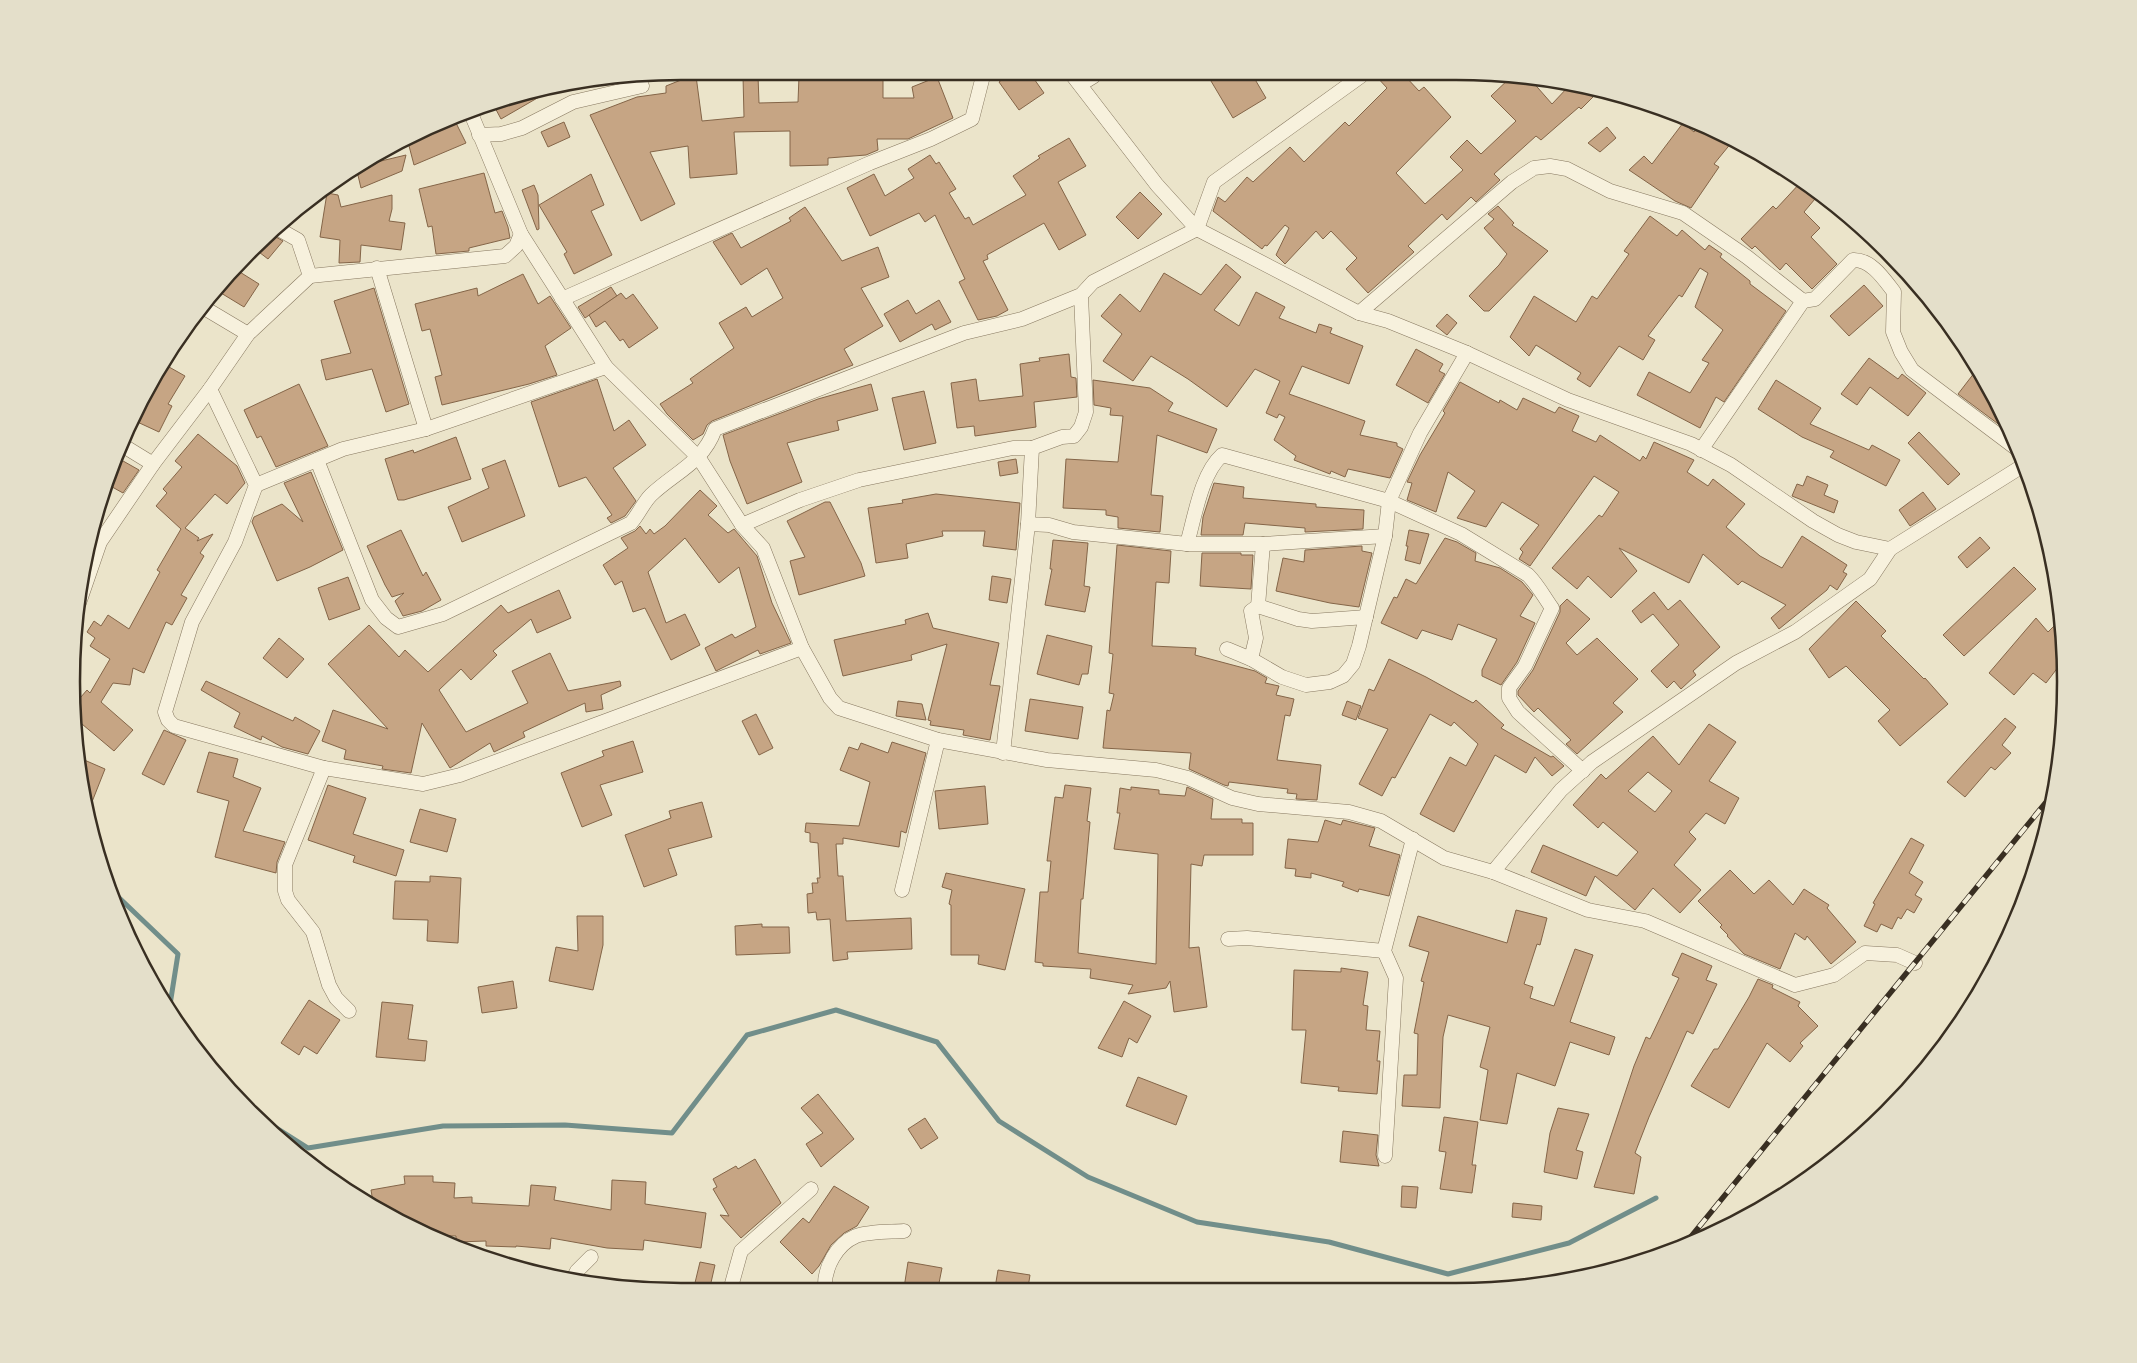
<svg xmlns="http://www.w3.org/2000/svg" width="2137" height="1363" font-family="'Times New Roman',serif">
<style>
.lines{fill:none;stroke-linecap:round;stroke-linejoin:round}
.stream{stroke:#718e8a;stroke-width:5}
.building{fill:#c6a584;stroke:#846548;fill-rule:evenodd}
.street-casing{stroke:#877860;stroke-width:15}
.street{stroke:#f7f1dd;stroke-width:14}
.rail-casing{stroke:#392f22;stroke-width:5.5}
.rail{stroke:#f3eed9;stroke-width:4;stroke-dasharray:11;stroke-linecap:butt}
.rim{fill:none;stroke:#392f22;stroke-width:2.5}
</style>
<rect width="100%" height="100%" fill="#ebe4ca"/>
<g class="lines">
<!-- stream -->
<g class="stream">
<path d="M112,891L178,954L169,1011"/>
<path d="M256,1115L308,1148L443,1126L565,1125L672,1133L747,1035L836,1010L937,1042L999,1121L1088,1177L1197,1222L1329,1242L1448,1274L1569,1243L1656,1198"/>
</g>
</g>
<!-- building -->
<g class="building">
<path d="M691,76H696L702,121L744,117L743,76H758L759,103L798,102L799,76H883V98H914L912,87L937,77L953,118L908,139H877L878,150L866,155L828,158V165L790,166V131L734,132L737,174L690,178L688,146L650,152L675,204L641,221L590,115L637,97L666,93V86Z"/>
<path d="M1007,76H1032L1044,93L1019,110L999,82Z"/>
<path d="M1208,76H1253L1266,98L1233,118Z"/>
<path d="M1376,76H1405L1419,91L1424,87L1451,117L1396,173L1425,204L1463,170L1450,157L1467,140L1481,154L1516,121L1491,96L1512,76H1520L1527,84L1531,80L1552,104L1569,86L1597,93L1581,109L1579,107L1541,140L1536,136L1494,174L1500,180L1476,202L1471,197L1447,220L1442,214L1408,246L1414,252L1368,293L1346,269L1357,258L1331,231L1323,239L1316,231L1285,264L1276,255L1289,228L1285,225L1267,246L1265,245L1262,249L1213,211L1218,197L1225,202L1247,177L1253,182L1290,147L1304,162L1345,122L1349,126L1387,88Z"/>
<path d="M545,90L546,93L501,119L492,102Z"/>
<path d="M454,119L466,143L414,165L408,142Z"/>
<path d="M564,122L570,137L548,147L541,132Z"/>
<path d="M1683,123L1694,132L1700,124L1732,142L1714,164L1719,167L1691,208L1675,201L1629,170L1644,156L1652,164Z"/>
<path d="M1607,127L1616,138L1600,152L1588,143Z"/>
<path d="M1069,138L1086,166L1058,182L1086,235L1059,250L1044,223L987,255L988,259L983,261L1008,310L997,316L978,320L959,282L965,279L935,215L925,222L919,213L870,236L847,188L874,174L885,196L914,178L908,169L930,155L936,164L939,162L956,189L949,193L965,219L969,217L973,225L1026,195L1013,176L1040,158L1038,156Z"/>
<path d="M406,155L402,171L361,188L356,167Z"/>
<path d="M484,173L495,213L502,211L508,227L510,238L469,248V251L436,254L432,226L428,227L419,189Z"/>
<path d="M591,174L604,205L591,211L612,255L574,274L564,254L567,252L539,205Z"/>
<path d="M1801,182L1820,193L1804,212L1820,228L1811,237L1837,264L1812,289L1786,263L1780,270L1755,246L1752,249L1741,239L1773,206L1776,209Z"/>
<path d="M534,185L538,195L539,229L537,230L522,190Z"/>
<path d="M1140,192L1162,214L1138,239L1116,217Z"/>
<path d="M327,193L338,195L341,207L392,195V209L389,221L405,223L401,250L361,245L360,262L339,263L340,240L320,237Z"/>
<path d="M1498,206L1514,223L1512,225L1548,251L1489,311H1484L1469,296L1499,265L1507,254L1484,228L1494,219L1488,214Z"/>
<path d="M805,207L842,261L878,247L889,277L861,288L883,326L844,349L853,365L712,421L707,425L703,434L693,440L667,414L660,404L693,383L690,379L734,348L719,323L746,307L752,317L783,298L767,268L741,285L713,242L732,233L741,248L791,221L789,218Z"/>
<path d="M1650,216L1677,236L1682,230L1705,250L1709,245L1722,254L1720,257L1750,281V284L1786,311L1724,402L1716,397L1700,428L1637,395L1649,372L1690,393L1709,363L1702,360L1723,330L1695,307L1708,273L1700,268L1682,297L1679,295L1648,336L1655,340L1643,360L1619,346L1590,387L1577,379L1581,373L1536,345L1529,356L1510,337L1534,296L1576,322L1592,296L1597,299L1629,254L1624,251Z"/>
<path d="M269,233L283,241L268,259L255,249Z"/>
<path d="M1226,264L1241,277L1214,310L1239,326L1256,292L1285,307L1279,318L1316,333L1319,324L1332,328L1330,333L1363,346L1349,384L1302,366L1289,394L1365,421L1360,435L1397,443V446L1403,449L1390,478L1348,469L1345,477L1331,471L1330,474L1294,460L1296,456L1274,440L1285,417L1279,414L1277,418L1266,413L1280,381L1255,369L1227,407L1188,379L1151,356L1133,381L1103,361L1122,334L1101,316L1120,294L1140,312L1164,273L1201,295Z"/>
<path d="M235,269L259,284L244,307L216,290Z"/>
<path d="M523,274L538,304L550,296L571,328L545,346L557,375L529,384L442,405L435,377L442,375L430,329L422,331L415,304L477,288L478,296Z"/>
<path d="M1864,285L1883,306L1849,336L1830,316Z"/>
<path d="M611,287L617,296L585,318L578,307Z"/>
<path d="M374,288L409,404L386,412L372,369L326,380L321,360L351,353L334,301Z"/>
<path d="M621,293L626,299L633,294L658,328L629,348L623,339L620,341L605,321L596,327L589,315Z"/>
<path d="M908,300L916,314L939,300L951,322L935,330L932,324L900,342L884,314Z"/>
<path d="M1447,314L1457,323L1447,335L1436,326Z"/>
<path d="M1416,349L1443,364L1439,371L1445,374L1428,403L1396,385Z"/>
<path d="M1069,354L1071,377L1076,378L1077,397L1034,402L1036,427L975,436L974,426L957,428L951,383L976,379L979,401L1023,396L1020,364L1040,361L1039,358Z"/>
<path d="M1869,358L1898,379L1902,374L1926,393L1908,416L1870,387L1857,405L1841,394Z"/>
<path d="M162,363L185,376L168,404L172,406L159,432L133,420L153,377Z"/>
<path d="M1978,368L1984,377L2009,432L1958,394Z"/>
<path d="M597,379L614,431L629,420L646,445L613,468L636,501L625,516L611,523L607,518L612,515L586,477L559,487L531,402Z"/>
<path d="M1093,380L1150,388L1173,403L1168,411L1217,429L1207,453L1157,435L1151,495L1163,496L1160,532L1118,528V517L1106,515V510L1063,508L1066,459L1118,462L1123,416L1110,415L1111,408L1094,405Z"/>
<path d="M1776,380L1821,408L1810,424L1869,450L1872,445L1900,460L1886,486L1830,457L1834,451L1802,437L1758,409Z"/>
<path d="M1460,382L1499,403L1500,400L1517,410L1523,398L1555,413L1559,407L1579,416L1572,431L1596,442L1600,435L1640,461L1643,456L1646,459L1654,442L1694,460L1687,472L1708,486L1713,479L1745,504L1726,527L1760,556L1782,568L1802,536L1847,565L1843,572L1847,574L1837,590L1830,585L1827,590L1779,629L1771,618L1786,605L1742,581L1738,585L1703,554L1689,583L1619,548L1637,571L1611,598L1588,576L1577,589L1552,568L1599,515L1602,517L1619,492L1594,476L1530,566L1519,559L1523,552L1520,549L1539,525L1502,502L1486,527L1457,518L1475,491L1448,472L1436,512L1407,500L1412,483L1407,482L1420,455L1445,413L1443,411Z"/>
<path d="M299,384L328,446L276,467L261,436L257,438L244,410Z"/>
<path d="M871,384L878,410L837,421L839,430L787,443L802,482L747,504L730,461L723,435L818,399Z"/>
<path d="M924,391L936,443L904,450L892,398Z"/>
<path d="M1919,432L1960,474L1948,485L1908,443Z"/>
<path d="M198,434L237,466L245,483L227,504L215,494L185,528L199,538L197,541L213,534L200,553L204,556L181,595L187,598L172,625L166,622L144,673L133,668L130,685L113,683L101,702L133,730L114,751L76,719L74,705L87,690L90,693L110,659L90,646L95,638L87,632L94,621L101,626L108,615L129,629L160,572L157,570L181,529L156,506L167,493L163,489L182,467L175,461Z"/>
<path d="M456,437L471,479L404,500H398L385,459L413,450L414,453Z"/>
<path d="M116,457L139,470L123,493L105,483Z"/>
<path d="M1016,459L1018,473L1000,476L998,462Z"/>
<path d="M505,460L525,516L462,542L448,507L489,488L482,469Z"/>
<path d="M311,472L343,550L310,567L277,581L252,522L254,517L282,504L303,522L284,483Z"/>
<path d="M1807,476L1828,485L1824,495L1838,501L1834,513L1792,496L1797,484L1803,486Z"/>
<path d="M1214,483L1244,487L1243,498L1316,504V507L1364,510L1363,529L1305,532V528L1245,523L1243,535H1201L1203,517Z"/>
<path d="M700,490L717,506L708,515L728,533L734,529L757,556L772,603L791,643L760,654L758,650L716,671L705,648L732,634L735,638L756,627L739,567L719,583L685,538L648,572L666,623L685,614L700,645L671,660L645,608L633,612L622,581L615,585L603,565L628,548L621,538L635,531L640,526L646,534L650,529L654,534L665,526Z"/>
<path d="M1923,492L1936,509L1910,526L1899,510Z"/>
<path d="M936,494L1020,503L1016,550L983,546L985,531H942L943,536L906,544L908,558L876,563L868,508L903,503L902,500Z"/>
<path d="M825,502H830L861,563L865,576L799,595L790,561L805,557L787,521Z"/>
<path d="M401,530L423,576L426,572L441,600L422,611L403,616L395,601L404,593L392,597L385,585L367,546Z"/>
<path d="M1409,530L1429,534L1420,564L1405,560L1408,546H1406Z"/>
<path d="M1980,537L1990,548L1967,568L1958,557Z"/>
<path d="M1445,538L1457,542L1476,553L1475,561L1500,568L1522,582L1533,595L1520,616L1535,623L1517,662L1501,685L1482,676V670L1497,639L1458,624L1452,640L1422,630L1417,639L1381,623L1394,597L1397,598L1406,579L1416,584Z"/>
<path d="M1053,540L1088,543L1084,586L1090,587L1085,612L1045,605L1052,569H1050Z"/>
<path d="M1117,545L1171,551L1169,583L1156,582L1152,646L1196,648L1195,655L1255,671L1267,678L1265,683L1279,686L1276,695L1294,699L1290,716L1285,715L1277,760L1321,765L1317,800L1296,799L1297,794L1287,793L1288,789L1229,782L1228,786L1224,785L1189,769L1191,753L1103,748L1107,710L1110,711L1114,694L1109,693L1113,654L1109,653Z"/>
<path d="M1362,546V551L1372,553L1359,607L1330,603L1276,591L1283,558L1304,562L1305,550Z"/>
<path d="M1202,553H1241V555H1253L1251,589L1200,586Z"/>
<path d="M2014,567L2036,589L1964,656L1943,635Z"/>
<path d="M992,576L1011,579L1007,603L989,600Z"/>
<path d="M348,577L360,609L329,620L318,588Z"/>
<path d="M559,590L571,618L537,633L531,619L493,651L497,655L471,680L461,669L439,690L466,732L528,703L512,671L550,653L568,691L620,681L621,686L601,695L603,709L586,712L585,703L523,732L525,737L494,752L490,743L450,768L422,723L411,773L382,769L383,766L344,759L346,750L322,741L333,710L388,729L328,664L369,625L399,657L405,650L428,672L501,605L508,613Z"/>
<path d="M1654,592L1668,610L1680,600L1720,647L1693,671L1696,675L1681,689L1674,681L1667,688L1651,671L1679,645L1653,614L1641,623L1632,611Z"/>
<path d="M1567,599L1590,619L1566,643L1577,655L1597,638L1638,679L1613,703L1623,712L1577,754L1566,744L1571,740L1538,708L1534,712L1518,695V691L1533,670L1560,612V606Z"/>
<path d="M1856,601L1886,631L1881,636L1924,679L1925,678L1948,704L1900,746L1878,721L1890,710L1846,666L1829,678L1809,649Z"/>
<path d="M928,613L933,628L999,643L990,685L1000,686L990,740L963,735L964,730L930,725L931,721L928,720L947,644L911,655L912,660L843,676L834,640L906,624L905,620Z"/>
<path d="M2036,618L2048,632L2061,619L2062,662L2046,683L2033,673L2014,695L1989,673Z"/>
<path d="M1047,635L1092,646L1088,674H1082L1079,685L1037,674Z"/>
<path d="M279,638L304,659L287,678L263,658Z"/>
<path d="M1389,659L1426,677L1473,703L1476,700L1504,725L1501,728L1551,757L1553,756L1564,766L1552,776L1535,757L1526,773L1495,755L1454,832L1420,814L1450,757L1466,766L1478,744L1454,722L1451,726L1430,714L1395,778L1392,777L1382,796L1359,784L1388,729L1358,718L1369,689L1374,691Z"/>
<path d="M206,681L293,721L295,717L320,731L308,754L282,747L262,736L261,740L234,727L240,713L201,690Z"/>
<path d="M1030,699L1083,707L1078,739L1025,731Z"/>
<path d="M898,701L922,704L926,720L896,716Z"/>
<path d="M1347,701L1361,706L1356,720L1342,715Z"/>
<path d="M756,714L773,748L759,755L742,721Z"/>
<path d="M2005,718L2016,727L2002,745L2011,753L1995,770L1991,767L1965,797L1947,782Z"/>
<path d="M1709,724L1736,742L1709,781L1739,798L1725,824L1706,813L1689,832L1696,839L1674,865L1701,890L1680,913L1653,888L1635,910L1595,876L1586,896L1531,872L1543,845L1617,876L1638,852L1603,822L1598,828L1573,805L1601,774L1606,779L1653,736L1679,765ZM1648,772L1672,791L1655,812L1628,791Z"/>
<path d="M164,730L186,740L164,785L142,774Z"/>
<path d="M633,741L643,772L600,785L612,815L582,827L561,773L604,756L602,751Z"/>
<path d="M892,742L926,753L906,833L901,831L899,847L843,838V844H836L838,876H843L846,921L911,918L912,949L847,952L848,959L833,961L830,919L817,920L816,912L808,913L807,894L813,893L812,883H818L817,878H820L818,843L810,842V833L805,832L806,823L859,826L870,782L840,770L849,747L858,750L861,743L888,753Z"/>
<path d="M209,752L238,759L233,777L261,788L243,831L285,842L277,862L276,873L215,857L229,801L197,792Z"/>
<path d="M82,759L105,769L88,812L83,772Z"/>
<path d="M328,785L366,798L353,834L404,850L396,876L353,862L355,856L308,840Z"/>
<path d="M1065,785L1091,788L1087,821L1090,822L1083,899H1081L1078,953L1156,964L1158,854L1114,849L1120,813H1117L1120,788L1131,790V787L1159,790V794L1185,796L1187,787L1213,799L1211,819H1242V823H1253V855H1204L1202,866L1191,864L1189,948L1199,947L1207,1007L1174,1012L1170,981L1166,988L1128,994L1133,985L1090,978L1091,969L1043,966V963L1035,962L1040,892H1048L1051,861H1047L1055,797L1063,798Z"/>
<path d="M985,786L988,824L939,829L935,791Z"/>
<path d="M702,802L712,837L668,849L677,875L644,887L625,835L671,818L669,811Z"/>
<path d="M420,809L456,819L447,852L410,842Z"/>
<path d="M1325,820L1341,825L1343,820L1375,828L1369,846L1400,855L1389,896L1359,889L1358,892L1342,886L1344,882L1311,873V878L1295,876L1296,869L1285,868L1288,839L1318,842Z"/>
<path d="M1911,838L1924,845L1909,873L1923,882L1915,895L1922,899L1914,913L1907,909L1901,919L1898,917L1892,929L1881,924L1877,932L1864,926L1875,904L1873,903Z"/>
<path d="M1730,870L1754,894L1769,880L1793,905L1804,889L1829,905L1827,908L1856,942L1831,964L1807,936L1805,940L1795,933L1780,969L1744,954L1727,936L1728,935L1720,927L1722,925L1698,901Z"/>
<path d="M946,873L1025,889L1005,970L978,964L979,955H951V905L949,904L952,890L942,887Z"/>
<path d="M430,876L461,878L458,943L427,941L428,920L393,919L395,881L430,882Z"/>
<path d="M1516,910L1547,918L1540,945L1537,944L1524,984L1533,987L1530,998L1554,1006L1575,949L1593,955L1570,1022L1615,1037L1609,1055L1570,1042L1555,1086L1517,1073L1507,1124L1480,1120L1488,1070L1480,1067L1490,1027L1448,1015L1443,1037L1440,1108L1402,1106L1404,1075H1417L1418,1034L1414,1033L1424,982L1421,981L1429,952L1409,946L1418,916L1507,943Z"/>
<path d="M577,916H603V945L593,990L549,981L556,947L578,951Z"/>
<path d="M762,924V927H789L790,953L736,955L735,926Z"/>
<path d="M1682,953L1712,966L1706,980L1717,984L1693,1034L1687,1031L1649,1117L1635,1153L1641,1157L1634,1194L1594,1187L1634,1066L1646,1037L1650,1039L1679,978L1672,975Z"/>
<path d="M1341,968L1368,972L1363,1005L1368,1006L1366,1030L1380,1031L1377,1061H1380L1377,1094L1338,1091L1339,1087L1301,1083L1306,1030H1292L1294,970L1341,972Z"/>
<path d="M1758,979L1773,985L1772,988L1800,1002L1798,1006L1818,1026L1800,1043L1803,1046L1790,1062L1767,1043L1729,1108L1691,1086L1714,1049H1718L1749,997Z"/>
<path d="M513,981L517,1008L482,1013L478,987Z"/>
<path d="M309,1000L340,1020L317,1054L304,1046L299,1055L281,1043Z"/>
<path d="M1124,1001L1151,1016L1137,1043L1129,1038L1122,1057L1098,1048Z"/>
<path d="M382,1002L413,1005L408,1039L427,1041L425,1061L376,1057Z"/>
<path d="M1138,1077L1187,1096L1176,1125L1126,1106Z"/>
<path d="M818,1094L854,1139L821,1167L806,1144L823,1133L801,1108Z"/>
<path d="M1558,1108L1589,1114L1576,1150L1583,1152L1577,1179L1544,1172L1550,1133Z"/>
<path d="M1444,1117L1478,1122L1472,1165H1476L1472,1193L1440,1189L1446,1152L1439,1151Z"/>
<path d="M925,1118L938,1138L921,1149L908,1129Z"/>
<path d="M1343,1131L1378,1135L1376,1155L1379,1166L1340,1162Z"/>
<path d="M755,1159L781,1203L741,1238L720,1215L729,1216L713,1189L717,1187L713,1179L736,1166L738,1169Z"/>
<path d="M404,1176H433V1182L455,1183L454,1198L472,1197V1203L529,1206L531,1185L556,1187L554,1200L611,1210L612,1180L646,1182L645,1204L706,1213L701,1248L644,1240L643,1250L607,1248L551,1238L550,1249L516,1246V1247L486,1246V1241L456,1242V1236L430,1235L373,1202L371,1190L405,1184Z"/>
<path d="M834,1186L869,1207L857,1226L844,1233L831,1245L819,1266L812,1274L780,1242L803,1218L809,1223Z"/>
<path d="M1402,1186L1418,1187L1416,1208L1401,1207Z"/>
<path d="M1513,1203L1542,1206L1541,1220L1512,1217Z"/>
<path d="M700,1262L715,1265L710,1287H694Z"/>
<path d="M908,1262L942,1268L938,1288H904Z"/>
<path d="M998,1270L1030,1275L1028,1288H995Z"/>
</g>
<g class="lines">
<defs>
<g id="street">
<path d="M1073,76L1157,185L1197,229L1359,313L1388,321L1467,353L1568,400L1691,444L1731,465L1813,521L1838,535L1856,542L1890,549"/>
<path d="M1081,84L1094,76"/>
<path d="M470,111L521,234L606,367L699,458L742,525L763,548L802,648L830,698L839,708L938,740L1047,760L1156,770L1188,778L1232,798L1258,804L1349,812L1381,821L1444,858L1493,872L1588,910L1645,921L1795,985L1834,975L1865,953L1897,955L1915,963"/>
<path d="M479,135L501,134L522,128L573,102L642,86"/>
<path d="M377,268L426,429"/>
<path d="M310,276L505,256L516,246L521,234"/>
<path d="M562,299L870,163L931,139L972,119L983,76"/>
<path d="M201,306L248,334"/>
<path d="M1359,313L1512,182L1534,168L1550,166L1567,169L1610,191L1683,213L1747,257L1803,301L1815,299L1853,260C1871,259 1884,279 1894,292L1893,332L1901,352L1912,370L2017,449"/>
<path d="M210,389L256,485L235,542L192,622L165,712L168,720L174,726L324,768L423,784L460,775L802,648"/>
<path d="M122,445L153,464"/>
<path d="M1032,448L1062,437L1074,436L1081,427L1086,412L1081,295"/>
<path d="M1701,450L1803,301"/>
<path d="M317,460L372,600L386,618L398,627L443,614L631,523C639,514 643,503 651,495C675,472 703,463 715,429L964,333L1022,319L1081,295L1093,282L1197,229L1214,182L1361,76"/>
<path d="M256,485L343,449L426,429L606,367"/>
<path d="M742,525L800,500L859,480L1013,448H1032L1028,524L1049,525L1073,532L1187,544H1263L1385,536"/>
<path d="M1187,544C1195,516 1201,474 1222,455L1389,501L1461,534L1528,575C1538,585 1544,597 1552,608L1525,666L1509,688V698L1518,712L1583,771"/>
<path d="M79,603L100,542L153,464L210,389L248,334L310,276L298,240L275,227"/>
<path d="M1258,606L1298,619L1312,621L1366,617"/>
<path d="M1227,649L1251,659L1282,677L1306,685L1330,682L1343,676L1353,664L1359,646L1385,536L1389,501L1420,433L1467,353"/>
<path d="M1251,659L1256,638L1251,611L1258,606L1263,544"/>
<path d="M1003,753L1028,524"/>
<path d="M324,768L285,865V891L288,900L313,932L329,985L336,998L349,1011"/>
<path d="M1493,872L1561,790L1592,762L1736,663L1795,632L1870,579L1890,549L2024,465"/>
<path d="M902,890L938,740"/>
<path d="M1228,939L1247,938L1384,951"/>
<path d="M1385,1156L1396,978L1384,951L1413,839"/>
<path d="M573,1279L577,1271L591,1257"/>
<path d="M731,1287L741,1251L811,1189"/>
<path d="M825,1288C824,1267 837,1244 856,1236C870,1231 889,1232 904,1231"/>
</g>
</defs>
<!-- street casing -->
<use href="#street" class="street-casing"/>
<!-- street -->
<use href="#street" class="street"/>
<defs>
<path id="rail" d="M1685,1244L2052,795"/>
</defs>
<!-- rail casing -->
<use href="#rail" class="rail-casing"/>
<!-- rail -->
<use href="#rail" class="rail"/>
</g>
<!-- crop -->
<path d="M0 0H2137V1363H0ZM681 80H1456A601 601 0 0 1 2057 681V682A601 601 0 0 1 1456 1283H681A601 601 0 0 1 80 682V681A601 601 0 0 1 681 80Z" fill="#e4dfca" fill-rule="evenodd"/>
<path class="rim" d="M681 80H1456A601 601 0 0 1 2057 681V682A601 601 0 0 1 1456 1283H681A601 601 0 0 1 80 682V681A601 601 0 0 1 681 80Z"/>
</svg>
